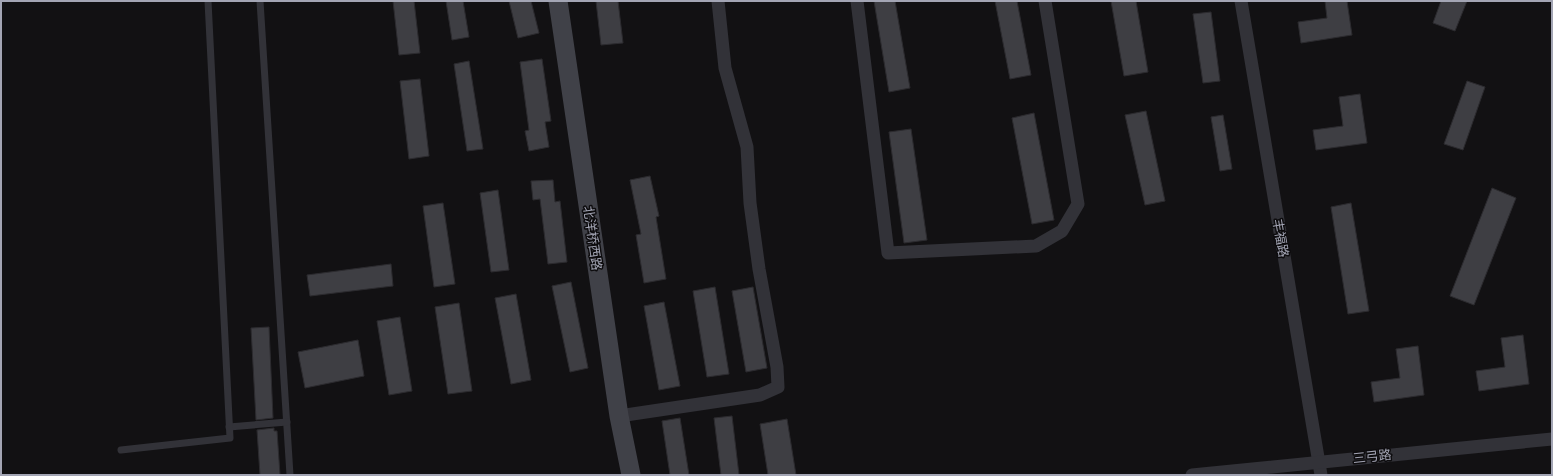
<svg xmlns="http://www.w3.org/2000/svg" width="1553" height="476" font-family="'Exo 2','Noto Sans SC',sans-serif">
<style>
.building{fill:#3e3e43;stroke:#2c2b2f}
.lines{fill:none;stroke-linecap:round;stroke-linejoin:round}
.lane{stroke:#323238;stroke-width:7}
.street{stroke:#323238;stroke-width:13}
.secondary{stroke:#404148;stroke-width:19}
.labels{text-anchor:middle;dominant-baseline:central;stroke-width:3;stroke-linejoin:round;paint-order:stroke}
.street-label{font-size:13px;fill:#a3a5b4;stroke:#0d0c0e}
</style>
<rect width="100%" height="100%" fill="#121113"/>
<!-- building -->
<g class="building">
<path d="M393,1H414L420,53L399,55Z"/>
<path d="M446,1H463L469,37L452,40Z"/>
<path d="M509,1H531L539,33L518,38Z"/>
<path d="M596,1H618L623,43L601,45Z"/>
<path d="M874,1H895L910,88L889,92Z"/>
<path d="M995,1H1017L1031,75L1010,79Z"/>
<path d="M1111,1H1136L1148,72L1124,76Z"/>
<path d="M1325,1H1347L1352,35L1301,43L1298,22L1327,18Z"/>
<path d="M1441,1H1467L1455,31L1433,23Z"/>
<path d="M1211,12L1220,81L1203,83L1193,14Z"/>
<path d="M542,59L551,121L545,122L549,147L529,151L525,131L529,130L520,62Z"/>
<path d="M469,61L483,149L467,151L454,64Z"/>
<path d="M420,79L429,156L409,159L400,81Z"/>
<path d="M1467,81L1485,87L1463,150L1444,144Z"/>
<path d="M1360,94L1367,143L1316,150L1313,130L1343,126L1339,97Z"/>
<path d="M1146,111L1165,201L1145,205L1125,115Z"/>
<path d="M1034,113L1054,220L1032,224L1012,118Z"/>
<path d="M1223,115L1232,169L1220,171L1211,117Z"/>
<path d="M911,129L927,240L904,243L889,132Z"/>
<path d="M650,176L659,216L656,217L666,279L644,283L636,235L641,234L630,180Z"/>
<path d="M553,180L555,202L560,201L567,262L548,264L540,199L533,200L531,181Z"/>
<path d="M1492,188L1516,198L1474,305L1450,296Z"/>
<path d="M498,190L509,270L491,272L480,193Z"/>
<path d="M443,203L455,284L434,287L423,206Z"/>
<path d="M1351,203L1369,311L1348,314L1331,207Z"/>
<path d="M391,264L393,286L310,296L307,275Z"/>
<path d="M571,282L588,368L570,372L552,286Z"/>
<path d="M715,287L729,374L707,377L693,291Z"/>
<path d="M753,287L767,368L746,372L732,291Z"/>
<path d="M516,294L531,380L511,384L495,298Z"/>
<path d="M664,302L680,386L659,390L644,306Z"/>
<path d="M459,303L472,391L448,394L435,307Z"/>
<path d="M400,317L412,391L389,395L377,321Z"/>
<path d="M269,327L273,418L256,420L251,328Z"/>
<path d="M1523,335L1529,384L1479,391L1476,371L1505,367L1501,338Z"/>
<path d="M358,340L364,376L305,388L298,352Z"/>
<path d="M1418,346L1424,395L1374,402L1371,382L1400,378L1396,349Z"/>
<path d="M732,416L739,475H721L714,418Z"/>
<path d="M680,418L689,475H670L662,421Z"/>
<path d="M787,419L796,475H768L760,424Z"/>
<path d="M274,428V431H277L280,475H260L257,430Z"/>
</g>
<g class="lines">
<!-- lane -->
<g class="lane">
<path d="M260,1L290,475"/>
<path d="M229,427L287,422"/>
<path d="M121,450L230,438L208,1"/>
</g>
<!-- street -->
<g class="street">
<path d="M857,1L888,253L1036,246L1062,231L1078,204L1045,1"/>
<path d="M1241,1L1321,475"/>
<path d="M619,416L760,395L778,387L777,367L759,269L750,203L747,147L725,68L718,1"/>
<path d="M1192,475L1552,439"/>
</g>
<!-- secondary -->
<path class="secondary" d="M558,1L619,416L631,475"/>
</g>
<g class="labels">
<!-- street labels -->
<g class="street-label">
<text transform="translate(593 238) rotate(82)">北洋桥西路</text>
<text transform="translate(1281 238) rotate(80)">丰福路</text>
<text transform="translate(1372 456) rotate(-6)">三弓路</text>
</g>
</g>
<!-- border -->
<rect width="1553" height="476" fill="none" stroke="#a3a5b4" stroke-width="4"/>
</svg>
